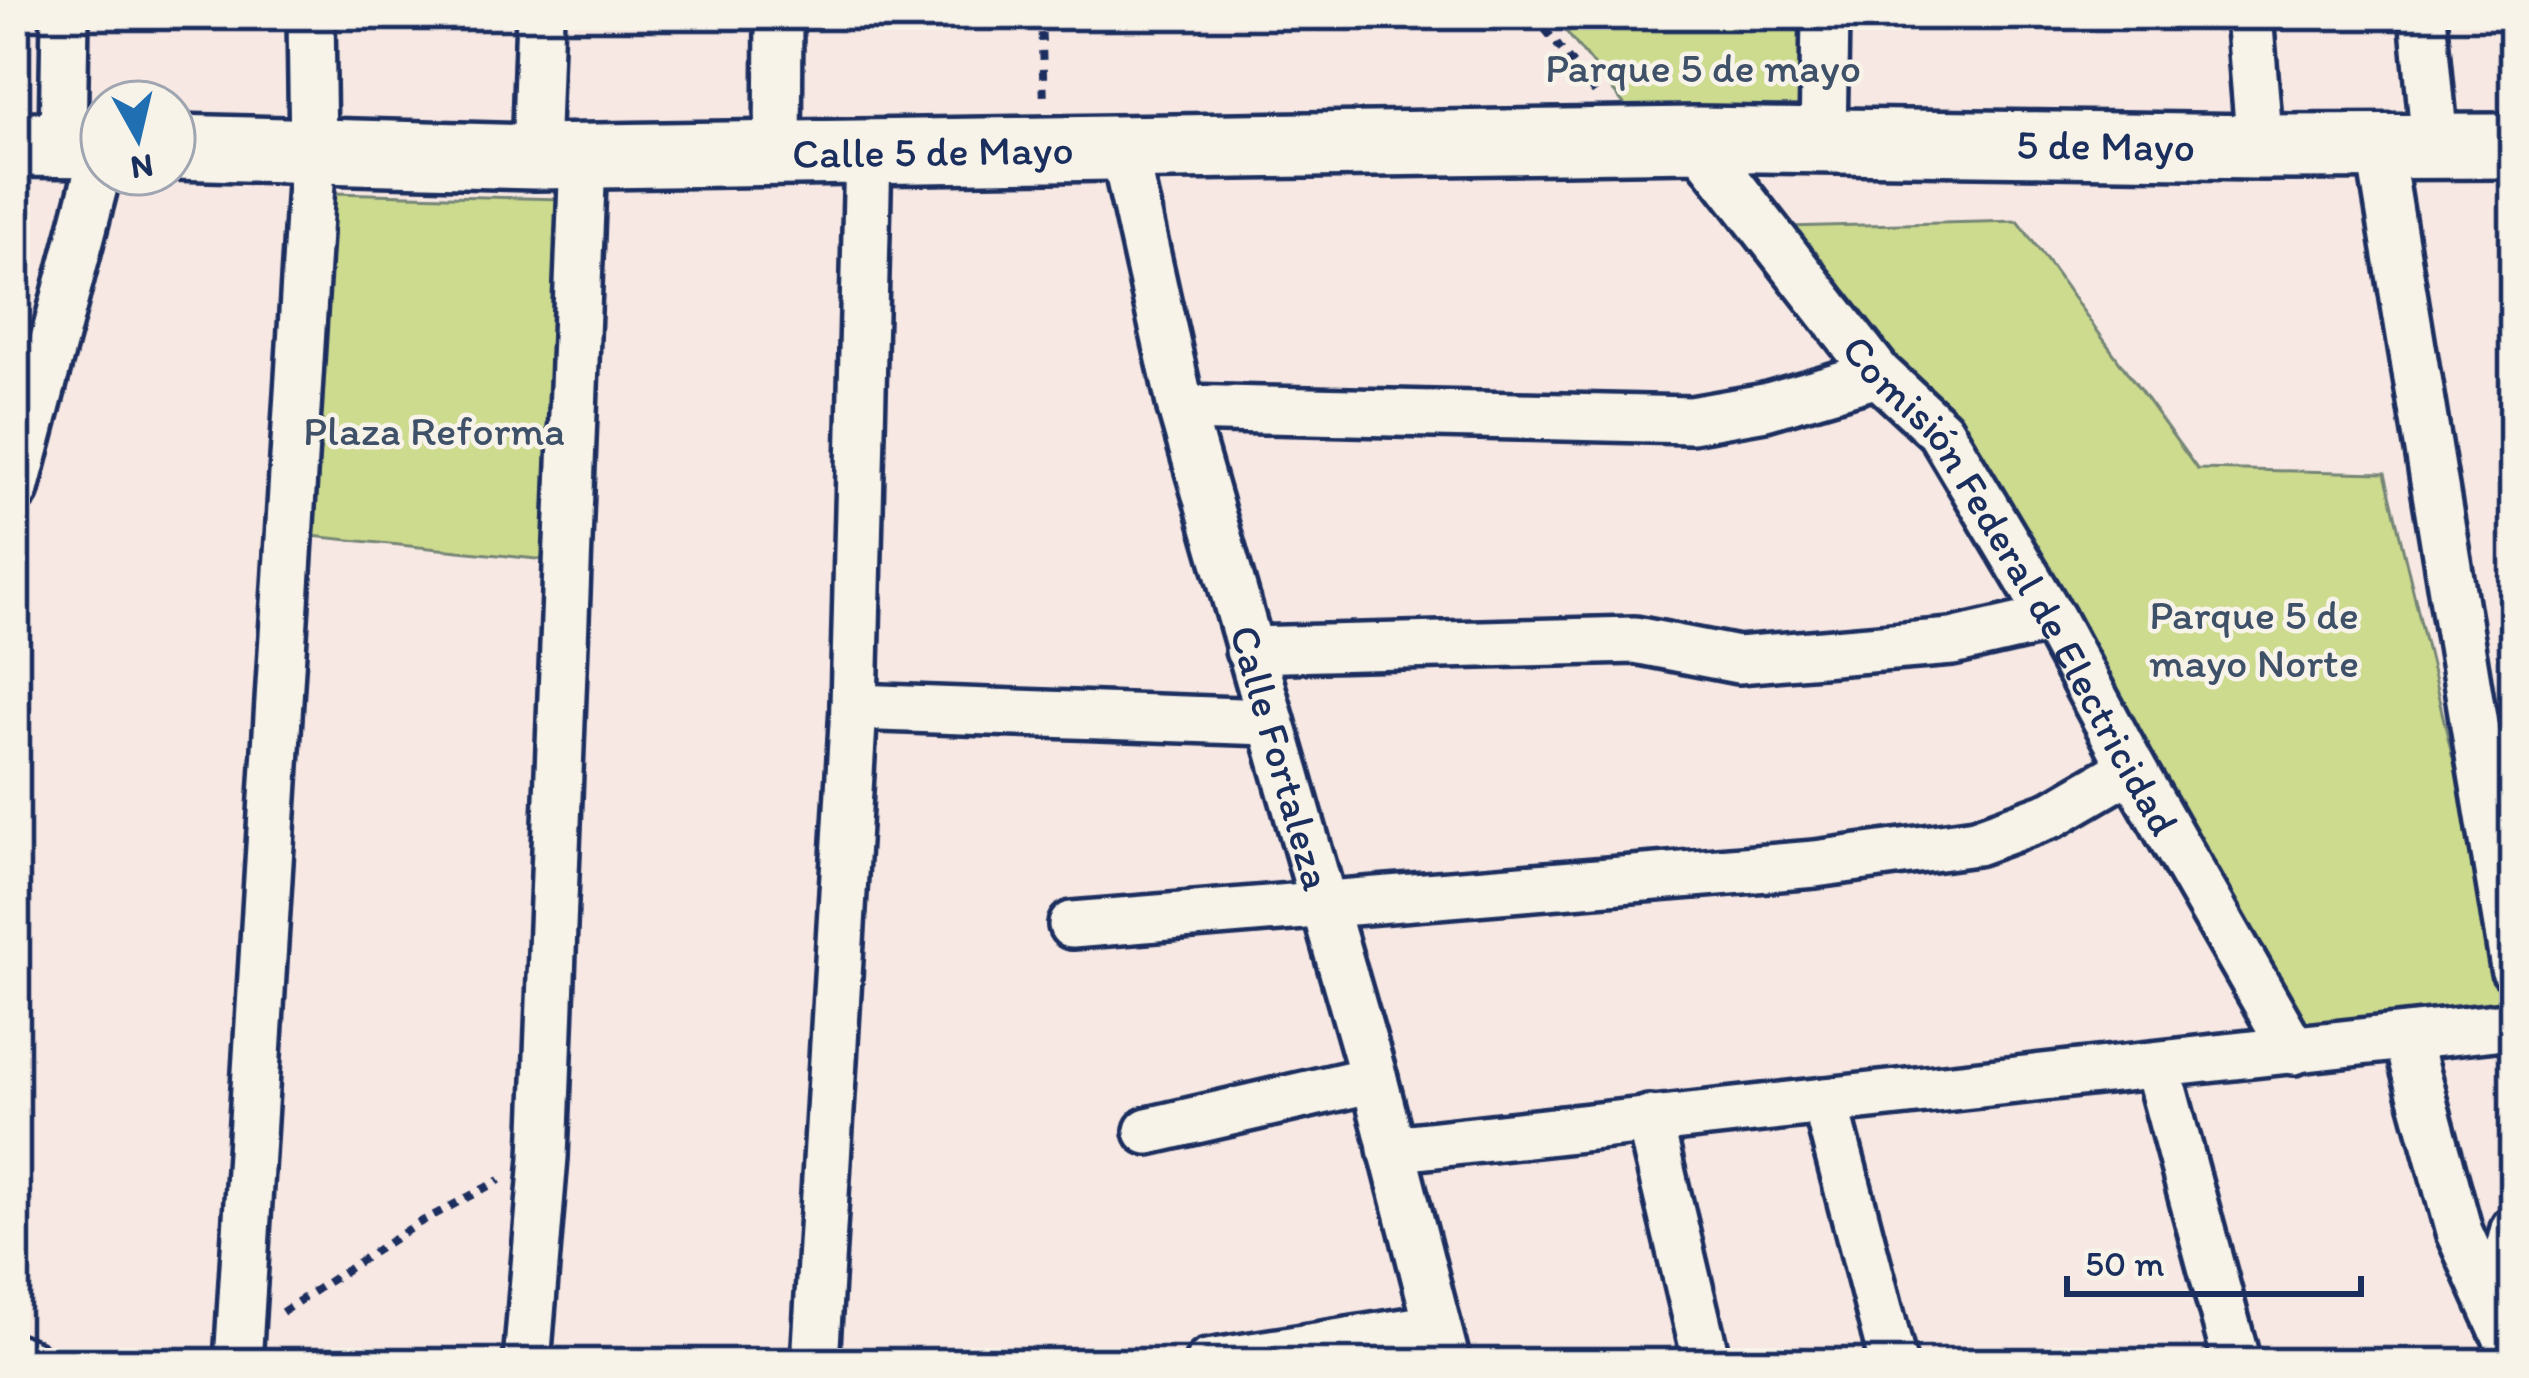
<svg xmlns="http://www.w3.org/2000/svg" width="2529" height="1378" font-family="Itim,sans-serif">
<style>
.green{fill:#cddb8e;stroke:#748576;stroke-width:3}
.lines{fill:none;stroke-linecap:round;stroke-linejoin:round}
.street-casing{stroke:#1b2f5e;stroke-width:54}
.secondary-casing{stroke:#1b2f5e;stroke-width:72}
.path{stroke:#1b2f5e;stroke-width:8;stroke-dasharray:9 9;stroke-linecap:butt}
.street{stroke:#f7f3e8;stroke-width:45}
.secondary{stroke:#f7f3e8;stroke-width:63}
.labels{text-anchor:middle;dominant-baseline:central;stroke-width:9;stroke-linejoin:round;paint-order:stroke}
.park-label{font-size:42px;fill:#3f5168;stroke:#f7f3e8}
.street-label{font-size:42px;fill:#1b2f5e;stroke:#f7f3e8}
</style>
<rect width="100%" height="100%" fill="#f7e8e3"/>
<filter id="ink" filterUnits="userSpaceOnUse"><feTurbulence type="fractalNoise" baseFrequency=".00833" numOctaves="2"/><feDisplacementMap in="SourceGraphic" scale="24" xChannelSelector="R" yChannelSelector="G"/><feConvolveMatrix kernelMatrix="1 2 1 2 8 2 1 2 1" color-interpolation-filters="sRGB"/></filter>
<g filter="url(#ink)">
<!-- green -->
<g class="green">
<path d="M1553,15H1814L1813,120L1635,118Z"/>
<path d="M332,193L562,199L547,560L310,536Z"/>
<path d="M2018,221L2197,469L2385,473L2514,1014L2302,1043L1938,439L1749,228Z"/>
</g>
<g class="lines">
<defs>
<g id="street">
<path d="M2249,15L2260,147"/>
<path d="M2423,15L2435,145"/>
<path id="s1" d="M1695,139L1878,374L1940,431L2052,619L2132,768L2294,1051"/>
<path d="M1823,142L1825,15"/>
<path d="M63,145L65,15"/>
<path d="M2379,146L2514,968"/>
<path id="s2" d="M1123,148L1181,408L1374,1079L1447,1363"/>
<path d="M778,153L779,15"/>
<path d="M535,157L540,15"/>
<path d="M1181,408L1691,420L1765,407L1878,374"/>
<path d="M15,489L102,156"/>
<path d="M1249,650L1635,640L1738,660L1952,642L2052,619"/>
<path d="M854,707L1268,722"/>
<path d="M1072,925L1815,864L1976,842L2053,814L2132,768"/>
<path d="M2406,1038L2459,1232L2514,1354"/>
<path d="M2157,1066L2237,1363"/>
<path d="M1825,1101L1893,1363"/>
<path d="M1649,1119L1707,1363"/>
<path d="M1148,1131L1374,1079"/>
<path d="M1391,1149L2514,1025"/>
<path d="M2494,1309L2514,1229"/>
<path d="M15,1357L29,1363"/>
<path d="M238,1363L313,151L311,15"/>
<path d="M527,1363L544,1157L583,157"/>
<path d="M815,1363L854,707L868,154"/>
<path d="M1208,1363L1437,1327"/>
</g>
<g id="secondary">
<path d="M15,144L102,145"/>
<path id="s3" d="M174,147L535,157L1695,139L2260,147L2514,146"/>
</g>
</defs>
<!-- street casing -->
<use href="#street" class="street-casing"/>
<!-- secondary casing -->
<use href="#secondary" class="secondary-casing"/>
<!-- path -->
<g class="path">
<path d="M1041,15L1044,103"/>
<path d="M1534,15L1596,94"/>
<path d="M282,1312L417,1224L500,1180"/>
</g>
<!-- street -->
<use href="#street" class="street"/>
<!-- secondary -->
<use href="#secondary" class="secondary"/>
</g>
</g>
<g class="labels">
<!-- park labels -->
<g class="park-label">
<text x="1703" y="67">Parque 5 de mayo</text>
<text x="434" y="430">Plaza Reforma</text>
<text x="2254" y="614">Parque 5 de<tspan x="2254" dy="48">mayo Norte</tspan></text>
</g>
<!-- street labels -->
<g class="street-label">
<text stroke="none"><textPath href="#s3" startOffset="1932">5 de Mayo</textPath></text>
<text stroke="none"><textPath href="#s3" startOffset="759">Calle 5 de Mayo</textPath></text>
<text stroke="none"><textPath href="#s1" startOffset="549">Comisión Federal de Electricidad</textPath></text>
<text stroke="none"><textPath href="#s2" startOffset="630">Calle Fortaleza</textPath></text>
</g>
</g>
<!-- margin -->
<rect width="2529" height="1378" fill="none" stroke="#f7f3e8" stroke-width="60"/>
<rect x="30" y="30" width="2469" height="1318" fill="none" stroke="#1b2f5e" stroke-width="4.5" filter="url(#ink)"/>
<!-- north arrow -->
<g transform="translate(138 138) rotate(172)"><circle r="57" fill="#f7f3e8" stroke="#9fa5b1" stroke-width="3"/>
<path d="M0-9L21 45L0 30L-21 45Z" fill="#1f6fb2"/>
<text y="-18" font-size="33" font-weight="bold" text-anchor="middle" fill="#1b2f5e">N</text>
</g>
<!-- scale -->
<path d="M2067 1276v18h294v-18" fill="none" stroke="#1b2f5e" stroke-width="6"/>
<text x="2085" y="1276" font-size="36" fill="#1b2f5e" stroke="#f7f3e8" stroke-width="9" paint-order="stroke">50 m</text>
</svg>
